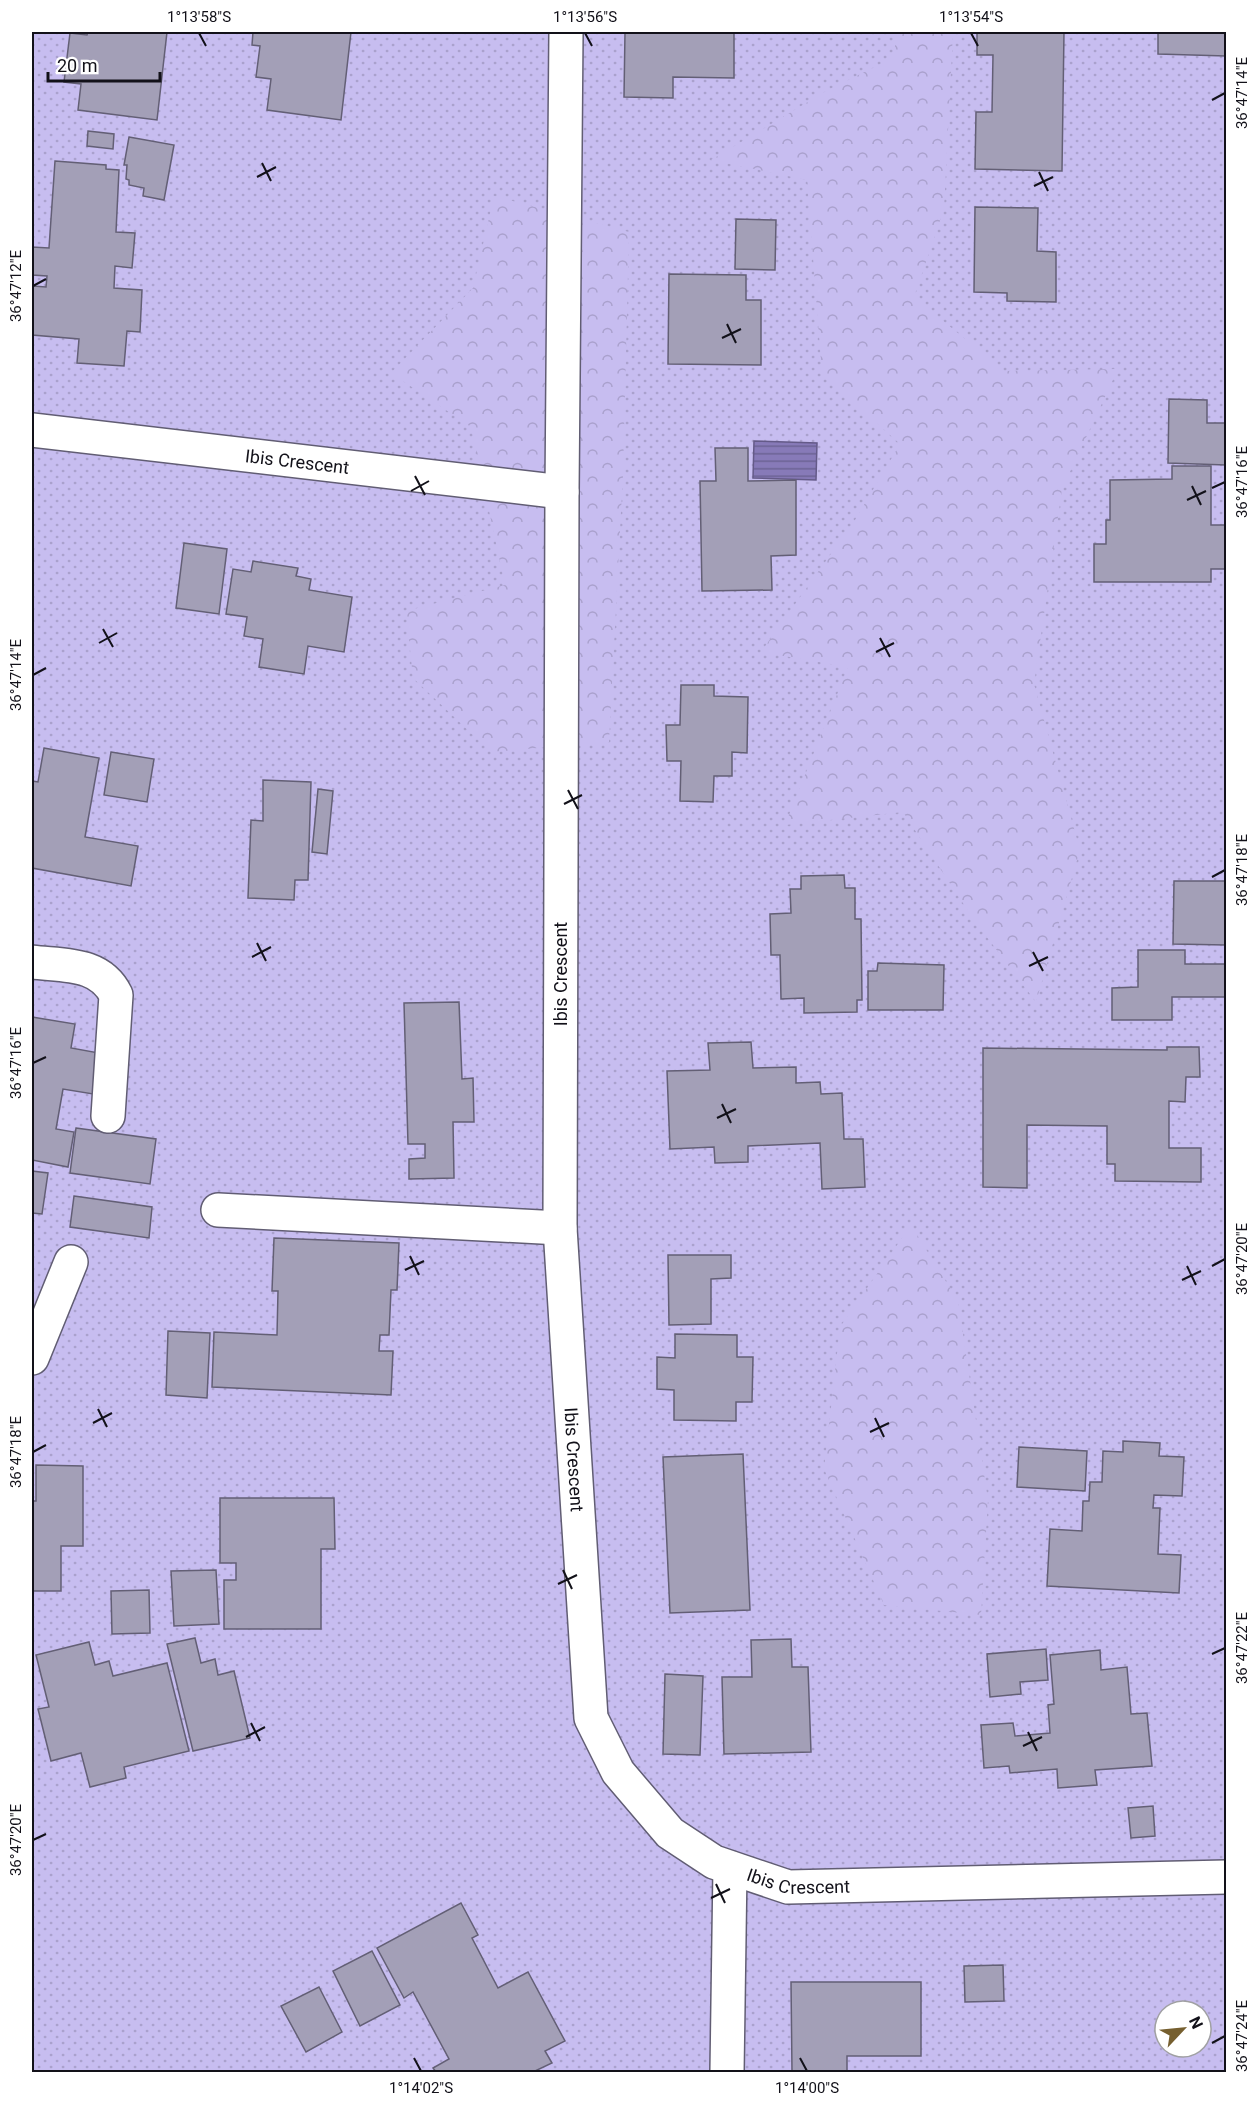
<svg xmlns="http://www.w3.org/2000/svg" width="1258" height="2104" font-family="Roboto,sans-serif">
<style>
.grass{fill:url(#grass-dots);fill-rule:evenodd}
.forest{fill:url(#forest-crowns)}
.water{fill:url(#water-rules);stroke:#645a88;stroke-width:1.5}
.building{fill:#a39fb7;stroke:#635f75;stroke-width:1.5}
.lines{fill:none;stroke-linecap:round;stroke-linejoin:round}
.street-casing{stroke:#615d73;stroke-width:36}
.street{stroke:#fff;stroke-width:33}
.ticks{fill:none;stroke:#121119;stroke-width:2}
.labels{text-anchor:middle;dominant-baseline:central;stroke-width:6;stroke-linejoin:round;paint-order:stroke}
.street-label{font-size:18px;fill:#121119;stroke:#fff}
.neatline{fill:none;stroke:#121119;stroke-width:2}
.ticks-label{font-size:15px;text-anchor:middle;fill:#121119}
</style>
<defs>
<pattern id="grass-dots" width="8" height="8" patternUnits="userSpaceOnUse" patternTransform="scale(1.5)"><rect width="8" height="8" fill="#c7bdf0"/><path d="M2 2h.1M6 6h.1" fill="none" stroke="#aaa1cd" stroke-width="1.8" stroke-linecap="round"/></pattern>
<pattern id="forest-crowns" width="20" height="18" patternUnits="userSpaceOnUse" patternTransform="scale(1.5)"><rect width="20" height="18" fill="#c7bdf0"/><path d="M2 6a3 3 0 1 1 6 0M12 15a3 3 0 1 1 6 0" fill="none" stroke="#aaa1cd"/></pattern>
<pattern id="water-rules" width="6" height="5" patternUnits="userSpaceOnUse" patternTransform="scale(1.5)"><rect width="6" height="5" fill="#877ab8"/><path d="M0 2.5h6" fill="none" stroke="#6d6395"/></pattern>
</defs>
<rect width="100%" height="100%" fill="#e1ddf6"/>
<!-- grass -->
<path class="grass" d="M32,32H1226V2072H32ZM1165,2011H1201V2047H1165Z"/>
<!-- forest -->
<g class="forest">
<path d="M895,32H953L944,209L914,297L1004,371L1118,369L1062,489L1034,684L1080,850L1036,1002L974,920L903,812L785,825L848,667L761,652L855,520L900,444L822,374L807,180L711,160L826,91L895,57Z"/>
<path d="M494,196L629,232L623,473L609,742L491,752L413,678L406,611L505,585L471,427L391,373L473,288Z"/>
<path d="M911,1225L958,1301L988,1500L981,1615L884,1605L824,1469L840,1327Z"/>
</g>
<!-- water -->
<path class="water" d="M754,441L817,443L816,480L753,478Z"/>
<!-- building -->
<g class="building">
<path d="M88,32H167L157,120L78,110L81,84L64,82L70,33L87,35Z"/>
<path d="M253,32H351L341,120L267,110L271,79L256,77L260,46L252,45Z"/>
<path d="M625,32H734V78L673,77V98L624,97Z"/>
<path d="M977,32H1064L1062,171L975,169L976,112H992L993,55H977Z"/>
<path d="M1158,32H1226V56L1158,54Z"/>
<path d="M88,131L114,134L113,149L87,146Z"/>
<path d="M129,137L174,145L164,200L143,196L144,188L129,185V180L126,179L127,165H124Z"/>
<path d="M55,161L106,165V169L119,170L116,232L135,233L132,268L115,266L114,288L142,290L140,332L127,331L124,366L77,363L79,339L32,335L33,286L46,287L47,276L32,275V247L49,248Z"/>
<path d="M975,207L1038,208L1037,251L1056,252V302L1007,301V293L974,292Z"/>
<path d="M736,219L776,220L775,270L735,269Z"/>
<path d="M669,274L746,275V300H761V365L668,364Z"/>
<path d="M1169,399L1207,400V423H1226V465L1168,463Z"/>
<path d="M715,448H748V481L796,480V555L771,556L772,590L702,591L700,481H716Z"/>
<path d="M1172,466H1211V525H1226V569H1211V582H1094V544H1106V520H1110V480L1172,479Z"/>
<path d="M184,543L227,549L219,614L176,608Z"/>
<path d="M253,561L298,568L296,576L311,579L309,590L352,597L344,652L308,646L304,674L259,667L263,639L244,636L247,617L226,614L233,569L251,572Z"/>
<path d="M681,685H714V696L748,697L747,753L732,752V776H714L713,802L680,801L681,761H667L666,725H680Z"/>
<path d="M44,748L99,758L85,837L138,846L131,886L32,868V781L38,782Z"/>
<path d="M111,752L154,759L147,802L104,795Z"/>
<path d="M263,780L311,782L308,880H295L294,900L248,898L251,820L263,821Z"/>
<path d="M318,789L333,791L327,854L312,852Z"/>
<path d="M844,875L845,888H855V919H861L862,1000H857V1012L804,1013V998L781,999L780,955H771L770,914L791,913L790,889H801V876Z"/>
<path d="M1174,881H1226V945L1173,944Z"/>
<path d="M1138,950H1185V964H1226V997H1172V1020H1112V988L1138,987Z"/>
<path d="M878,963L944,965L943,1010H868V971H877Z"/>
<path d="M459,1002L462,1079L473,1078L474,1122H453L454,1178L409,1179V1159L425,1158V1144H408L404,1003Z"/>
<path d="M32,1017L75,1024L71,1048L99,1053L93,1094L63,1089L56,1129L74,1132L68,1167L32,1160Z"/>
<path d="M751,1042L753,1068L796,1067V1083L820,1082L821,1094L842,1093L844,1139H863L865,1187L822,1189L820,1143L748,1146V1162L715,1163L714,1147L670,1149L667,1071L710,1070L708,1043Z"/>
<path d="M1167,1047H1199L1200,1077H1186L1185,1102L1169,1101V1148H1201V1182L1115,1181V1164H1107V1126L1027,1125V1188L983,1187V1048L1167,1050Z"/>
<path d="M76,1128L156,1139L150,1184L70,1173Z"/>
<path d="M32,1171L48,1173L42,1214L32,1213Z"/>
<path d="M74,1196L152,1207L149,1238L70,1227Z"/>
<path d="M274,1238L399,1243L397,1290H391L389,1335H380L379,1351H393L391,1395L212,1387L214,1332L277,1335L278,1291H272Z"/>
<path d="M668,1255H731V1278L711,1279V1324L669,1325Z"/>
<path d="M168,1331L210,1333L207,1398L166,1395Z"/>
<path d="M675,1334L737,1335V1357H753L752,1402H736V1421L674,1420V1390L657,1389V1357L675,1358Z"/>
<path d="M1123,1441L1160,1443L1159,1456L1184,1457L1182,1496L1154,1495L1153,1508H1160L1158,1554L1181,1555L1179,1593L1047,1586L1050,1529L1082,1531L1083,1501H1089L1090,1482H1102L1103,1451L1123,1452Z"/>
<path d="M1019,1447L1087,1451L1085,1491L1017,1487Z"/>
<path d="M743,1454L750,1610L670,1613L663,1457Z"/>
<path d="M36,1465L83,1466V1546H61V1591H32V1501H36Z"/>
<path d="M220,1498H334L335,1549H321V1629H224V1580H236V1563H220Z"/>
<path d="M216,1570L219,1624L174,1626L171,1571Z"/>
<path d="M149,1590L150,1633L112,1634L111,1591Z"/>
<path d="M195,1638L201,1663L215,1659L218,1675L234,1671L250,1738L193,1751L167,1644Z"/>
<path d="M791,1639L792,1667H808L811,1752L724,1754L722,1677H752L751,1640Z"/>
<path d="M89,1642L95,1665L109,1661L113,1676L167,1663L189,1751L124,1767L126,1778L90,1787L81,1753L51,1761L38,1709L49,1707L36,1655Z"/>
<path d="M1046,1649L1048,1680L1020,1682L1021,1694L990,1697L987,1654Z"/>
<path d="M1100,1650L1101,1670L1127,1667L1131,1714L1147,1713L1152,1766L1095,1770L1097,1785L1058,1788L1057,1769L1010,1773L1009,1766L984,1768L981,1725L1013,1723L1015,1736L1050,1733L1048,1705L1054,1704L1050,1655Z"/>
<path d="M665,1674L703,1676L700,1755L663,1754Z"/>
<path d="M1153,1806L1155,1836L1131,1838L1128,1808Z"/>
<path d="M461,1903L478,1935L472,1938L498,1988L528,1972L565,2041L545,2051L552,2063L533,2072H436L433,2068L449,2059L413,1992L404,1998L377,1948Z"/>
<path d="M372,1951L400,2005L360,2026L333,1971Z"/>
<path d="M1003,1965L1004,2001L965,2002L964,1966Z"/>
<path d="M791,1982H921V2056H847V2072H792Z"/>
<path d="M319,1987L342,2032L306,2052L281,2006Z"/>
</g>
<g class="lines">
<defs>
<g id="street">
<path id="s1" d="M566,32L562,492L560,1228L591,1718L618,1772L670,1833L714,1862L788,1887L1226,1877"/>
<path id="s2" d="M32,430L562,492"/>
<path d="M32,962C64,966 100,962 116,995L108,1116"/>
<path d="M218,1210L560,1228"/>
<path d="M32,1358L71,1262"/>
<path d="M727,2072L730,1868"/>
</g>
</defs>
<!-- street casing -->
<use href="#street" class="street-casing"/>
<!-- street -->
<use href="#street" class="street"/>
</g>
<!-- ticks -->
<path class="ticks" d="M199,33L206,46M585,33L592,46M971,33L978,46M1212,100L1225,93M262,163L271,181M1039,172L1048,191M257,177L276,167M1034,186L1053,177M33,286L46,279M727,324L736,343M722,338L741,329M415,476L425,495M1192,486L1201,505M1212,488L1225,482M411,491L429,481M1187,500L1206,491M103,629L113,647M880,638L890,657M99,643L117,633M876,652L894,643M33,675L46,668M568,790L578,809M564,804L582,795M1212,877L1225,870M257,943L266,961M1033,952L1043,971M252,957L271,947M1029,966L1048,957M33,1063L46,1057M722,1104L731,1123M717,1118L736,1109M410,1256L419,1275M1187,1266L1196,1285M1212,1266L1225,1259M405,1270L424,1261M1182,1280L1201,1271M98,1409L107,1427M875,1418L884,1437M93,1423L112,1413M870,1432L889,1423M33,1452L46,1445M563,1570L572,1589M558,1584L577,1575M1212,1654L1225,1648M251,1723L260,1741M1028,1732L1037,1751M246,1737L265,1727M1023,1746L1042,1737M33,1840L46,1834M716,1884L725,1903M711,1898L730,1889M1212,2043L1225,2036M414,2058L421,2071M800,2058L807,2071"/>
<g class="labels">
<!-- street labels -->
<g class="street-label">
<text stroke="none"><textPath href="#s2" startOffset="267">Ibis Crescent</textPath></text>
<text transform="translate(560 974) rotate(-90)">Ibis Crescent</text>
<text stroke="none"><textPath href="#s1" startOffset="1428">Ibis Crescent</textPath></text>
<text stroke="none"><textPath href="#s1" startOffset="1968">Ibis Crescent</textPath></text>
</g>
</g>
<!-- border -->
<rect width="1258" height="2104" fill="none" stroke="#ffffff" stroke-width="66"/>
<!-- north arrow -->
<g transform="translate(1183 2029) rotate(64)"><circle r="28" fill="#ffffff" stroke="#a0a0a3" stroke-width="1.5"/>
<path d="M0-4.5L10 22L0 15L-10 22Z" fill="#765f2f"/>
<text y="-9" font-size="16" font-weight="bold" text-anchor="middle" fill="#121119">N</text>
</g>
<!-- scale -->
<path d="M48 72v9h112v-9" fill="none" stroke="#121119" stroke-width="3"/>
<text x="57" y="72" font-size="18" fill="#121119" stroke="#ffffff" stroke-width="4.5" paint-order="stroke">20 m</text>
<rect x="33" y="33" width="1192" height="2038" class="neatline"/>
<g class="ticks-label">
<text x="199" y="22">1°13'58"S</text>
<text x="585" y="22">1°13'56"S</text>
<text x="971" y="22">1°13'54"S</text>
<text transform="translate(1242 93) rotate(-90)" y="5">36°47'14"E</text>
<text transform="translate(16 286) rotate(-90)" y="5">36°47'12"E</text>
<text transform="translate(1242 482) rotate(-90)" y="5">36°47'16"E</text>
<text transform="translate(16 675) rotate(-90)" y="5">36°47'14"E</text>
<text transform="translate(1242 870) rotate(-90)" y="5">36°47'18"E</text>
<text transform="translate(16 1063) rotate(-90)" y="5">36°47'16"E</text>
<text transform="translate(1242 1259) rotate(-90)" y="5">36°47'20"E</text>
<text transform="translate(16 1452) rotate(-90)" y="5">36°47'18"E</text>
<text transform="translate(1242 1648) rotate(-90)" y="5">36°47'22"E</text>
<text transform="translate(16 1840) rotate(-90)" y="5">36°47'20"E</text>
<text transform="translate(1242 2036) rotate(-90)" y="5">36°47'24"E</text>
<text x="421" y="2093">1°14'02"S</text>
<text x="807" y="2093">1°14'00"S</text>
</g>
</svg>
